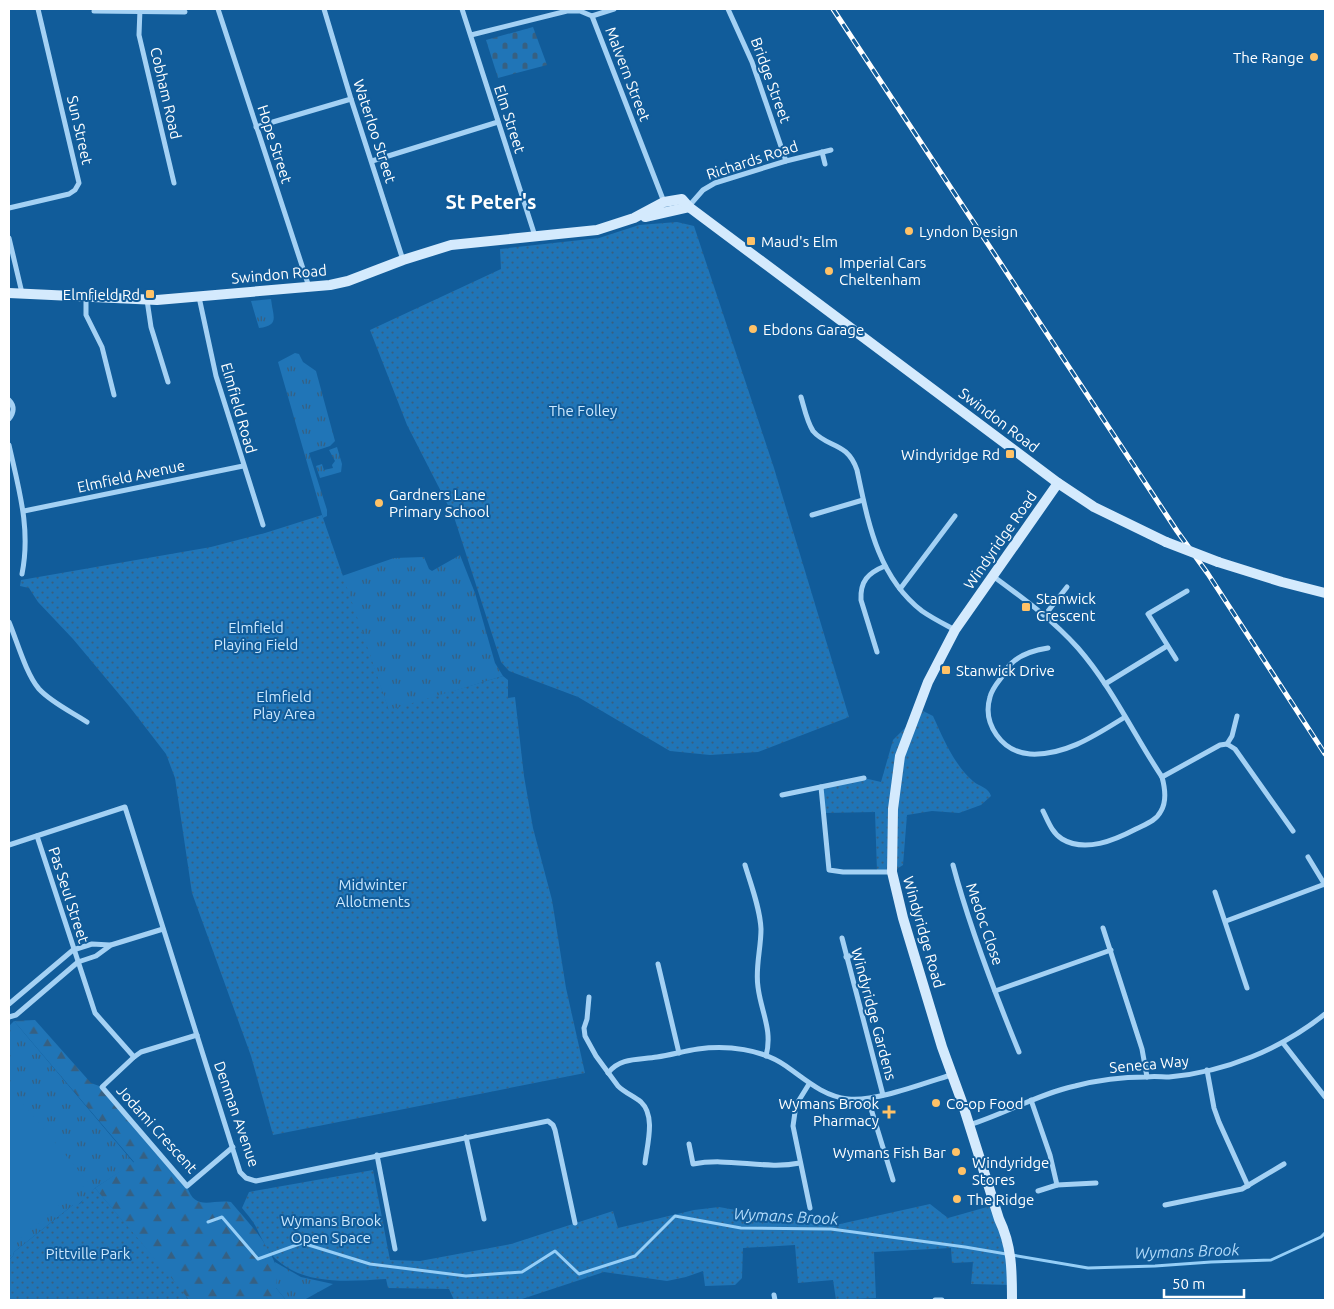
<svg xmlns="http://www.w3.org/2000/svg" width="1334" height="1309" font-family="Ubuntu,sans-serif">
<style>
.grass{fill:url(#grass-tufts)}
.forest{fill:url(#forest-firs)}
.cemetery{fill:url(#cemetery-stones)}
.park{fill:url(#park-dots)}
.pitch{fill:#2075b7}
.lines{fill:none;stroke-linecap:round;stroke-linejoin:round}
.stream{stroke:#95cef7;stroke-width:3}
.street{stroke:#a4d1f4;stroke-width:5}
.secondary{stroke:#d4eafd;stroke-width:10}
.rail-casing{stroke:#fff;stroke-width:5}
.rail{stroke:#115c9a;stroke-width:3;stroke-dasharray:9;stroke-linecap:butt}
.secondary-bridge{stroke:#d4eafd;stroke-width:10}
.poi-dot{fill:#ffc267;stroke:#115c9a;stroke-width:2}
.labels{text-anchor:middle;dominant-baseline:central;stroke-width:4;stroke-linejoin:round;paint-order:stroke}
.poi-label{font-size:15px;fill:#fff;stroke:#115c9a;text-anchor:start}
.street-label{font-size:15px;fill:#fff;stroke:#115c9a}
.park-label{font-size:15px;fill:#cce8fe;stroke:#115c9a}
.water-label{font-size:16px;font-style:italic;fill:#b0dafa;stroke:#115c9a}
.district-label{font-size:20px;font-weight:bold;fill:#fff;stroke:#115c9a}
</style>
<defs>
<pattern id="grass-tufts" width="24" height="20" patternUnits="userSpaceOnUse" patternTransform="scale(1.25)"><rect width="24" height="20" fill="#2075b7"/><path d="M3 7l-1-3M5 7V3M7 7l1-3M15 17l-1-3M17 17v-4M19 17l1-3" fill="none" stroke="#366082"/></pattern>
<pattern id="forest-firs" width="22" height="20" patternUnits="userSpaceOnUse" patternTransform="scale(1.25)"><rect width="22" height="20" fill="#2075b7"/><path d="M5 1l3.5 6h-7zM16 11l3.5 6h-7z" fill="#366082"/></pattern>
<pattern id="cemetery-stones" width="16" height="16" patternUnits="userSpaceOnUse" patternTransform="scale(1.25)"><rect width="16" height="16" fill="#2075b7"/><path d="M2 7V4a2 2 0 0 1 4 0v3zM10 15v-3a2 2 0 0 1 4 0v3z" fill="#366082"/></pattern>
<pattern id="park-dots" width="8" height="8" patternUnits="userSpaceOnUse" patternTransform="scale(1.25)"><rect width="8" height="8" fill="#2075b7"/><path d="M2 2h.1M6 6h.1" fill="none" stroke="#366082" stroke-width="1.8" stroke-linecap="round"/></pattern>
</defs>
<rect width="100%" height="100%" fill="#115c9a"/>
<!-- grass -->
<g class="grass">
<path d="M271,299C273,317 280,325 259,328L251,301Z"/>
<path d="M295,353L299,354L303,362L316,371L335,441L330,446L309,453L327,510V516L323,518L278,362Z"/>
<path d="M337,447L342,464L341,472L320,478L316,466L322,464L324,470L333,468L332,465L335,461L329,450Z"/>
<path d="M460,555L475,593L495,663L503,676L389,711L342,576L394,558L424,557L429,569L432,571Z"/>
<path d="M14,1021L134,1163L95,1188L78,1205H73L14,1252L13,1256L9,1260V1026Z"/>
<path d="M275,1262L301,1277L333,1284L304,1300H286L276,1288Z"/>
</g>
<!-- forest -->
<path class="forest" d="M35,1020L91,1083L102,1087L187,1186C195,1212 211,1199 231,1202C246,1220 265,1239 274,1261C278,1269 277,1280 276,1288L286,1300H189L95,1188L134,1162L14,1021Z"/>
<!-- cemetery -->
<path class="cemetery" d="M533,27L547,65L498,78L486,40Z"/>
<!-- park -->
<g class="park">
<path d="M677,222L694,226L774,468L849,717L758,752L710,755L670,751L578,697L509,671L501,662L454,517L407,425L370,330L501,269L500,249L599,238L639,225Z"/>
<path d="M322,515L389,710L503,676L508,680V698L515,697L524,776L533,828L552,900L566,988L585,1073L273,1135L251,1056L192,893L175,778L166,754L129,706L73,639L38,602L29,588L20,586L21,580L211,547L265,533Z"/>
<path d="M917,708L933,716C943,738 954,765 974,782C979,786 989,788 991,796L981,805L959,813L932,811L907,815L903,865L892,872H877L875,812L824,813L821,787L864,778L881,782L893,740L913,720Z"/>
<path d="M373,1170L390,1260L420,1261L511,1244L613,1211L618,1228L694,1210L719,1207L814,1224L831,1226L930,1204L948,1218L994,1205L1012,1285L971,1284L973,1262L952,1263L951,1248L874,1252L876,1298L836,1300L833,1280L798,1283L795,1245L743,1248L742,1278L735,1285L705,1286L703,1271L686,1277L667,1281L604,1272L519,1300H454L449,1289L388,1288L386,1279C350,1281 306,1286 277,1260C267,1251 262,1239 256,1227C253,1221 247,1214 242,1208L249,1192Z"/>
<path d="M95,1188L180,1288L189,1300H9V1260L13,1256L14,1252L73,1205C79,1205 82,1204 83,1198Z"/>
</g>
<!-- pitch -->
<path class="pitch" d="M9,1087L88,1182L9,1247Z"/>
<g class="lines">
<!-- stream -->
<path class="stream" d="M208,1222L222,1217L258,1259L302,1243L370,1264L466,1276L522,1272L555,1251L579,1274L635,1256L675,1216L741,1228L831,1229L965,1247L1088,1268L1155,1266L1211,1262L1271,1260L1321,1237L1325,1233"/>
<!-- street -->
<g class="street">
<path d="M140,9L139,35L174,183"/>
<path d="M218,9L309,287"/>
<path d="M324,9L351,99L403,260"/>
<path d="M462,9L535,236"/>
<path d="M728,9L752,62L786,161"/>
<path d="M94,11L185,12"/>
<path d="M592,16L614,9"/>
<path d="M471,35L567,11H580L592,16L664,202"/>
<path d="M256,127L351,99"/>
<path d="M822,152L825,164"/>
<path d="M372,161L498,122"/>
<path d="M689,206L703,190L715,183L786,161L831,150"/>
<path d="M9,208L69,194L75,190L79,183L38,9"/>
<path d="M9,238L22,293"/>
<path d="M86,297V315L102,347L114,395"/>
<path d="M199,297L216,376L263,525"/>
<path d="M147,300L151,327L168,382"/>
<path d="M801,397C804,407 807,422 813,431C827,448 847,441 857,470C868,521 877,576 922,611C932,618 944,624 955,630"/>
<path d="M9,400C15,406 14,413 9,419"/>
<path d="M9,445C19,490 31,529 22,574"/>
<path d="M24,511L243,466"/>
<path d="M812,515L863,500"/>
<path d="M993,576C1024,599 1053,620 1078,648C1112,687 1134,735 1162,777C1165,788 1167,801 1161,811C1156,821 1146,824 1136,829C1115,840 1085,853 1062,839C1052,833 1048,821 1043,811"/>
<path d="M900,589L955,516"/>
<path d="M1045,615L1067,587"/>
<path d="M9,622C17,641 26,674 39,689C52,703 72,712 87,722"/>
<path d="M1048,648C1035,650 1023,653 1013,662C1009,665 1006,670 1004,674C999,681 992,688 990,697C982,724 1002,752 1030,754C1065,756 1096,735 1125,717"/>
<path d="M877,652L861,600C860,581 868,573 885,566"/>
<path d="M1176,659L1148,614L1187,591"/>
<path d="M1105,684L1167,646"/>
<path d="M1227,744L1232,736L1237,716"/>
<path d="M1162,777L1220,745L1227,744L1235,749L1293,831"/>
<path d="M821,787L829,870L843,872H892"/>
<path d="M782,795L864,778"/>
<path d="M37,836L95,1013L134,1057"/>
<path d="M9,845L125,807L240,1172L246,1178L256,1181L548,1121L553,1125L555,1130L575,1223"/>
<path d="M1308,857L1325,885"/>
<path d="M745,865C751,885 760,908 761,929C761,949 755,968 758,987C761,1012 773,1030 766,1056"/>
<path d="M953,865C970,929 994,991 1019,1052"/>
<path d="M1215,892L1247,988"/>
<path d="M1226,921L1325,884"/>
<path d="M1103,928L1142,1049L1147,1077"/>
<path d="M842,938L883,1095"/>
<path d="M846,957L860,953"/>
<path d="M658,964L679,1053"/>
<path d="M995,991L1111,950"/>
<path d="M589,997L587,1019L584,1028L585,1036L596,1056L618,1086C625,1093 634,1096 641,1102C656,1116 647,1145 645,1163"/>
<path d="M9,1004L73,950L92,944L110,945"/>
<path d="M9,1017L16,1015L78,962L96,956L111,945L163,929"/>
<path d="M197,1035L141,1052L134,1057L102,1087L187,1186L233,1147"/>
<path d="M1283,1043L1325,1097"/>
<path d="M1207,1070L1214,1108L1219,1122L1248,1186"/>
<path d="M608,1073C620,1057 640,1060 657,1057C671,1055 684,1051 698,1049C727,1045 762,1049 786,1066C806,1080 823,1096 848,1099C876,1102 924,1083 951,1075"/>
<path d="M809,1084L796,1105L793,1126L810,1208"/>
<path d="M868,1099L893,1180"/>
<path d="M1031,1100L1050,1155L1057,1185"/>
<path d="M969,1125C1005,1114 1038,1094 1075,1086C1098,1080 1123,1077 1146,1077C1154,1076 1162,1077 1169,1077C1226,1072 1281,1049 1325,1014"/>
<path d="M466,1137L484,1219"/>
<path d="M689,1144L693,1164C729,1157 765,1170 800,1163"/>
<path d="M377,1155L395,1249"/>
<path d="M1038,1191L1057,1185L1096,1183"/>
<path d="M1165,1205L1242,1189L1284,1164"/>
<path d="M774,1295L775,1300"/>
<path d="M935,1300H942"/>
</g>
<!-- secondary -->
<g class="secondary">
<path d="M645,217L689,207"/>
<path d="M9,293L157,300L330,285L348,281L403,260L451,245L597,230L634,218L664,202L682,199L689,207L1058,483L1094,507L1166,542"/>
<path d="M1218,562L1282,582L1325,593"/>
<path d="M1012,1300C1012,1271 1012,1246 999,1219L962,1102L942,1047L903,918L892,872L893,809L900,756L928,682L955,630L1058,483"/>
</g>
<defs>
<path id="rail" d="M833,9L1177,531L1208,574L1325,754"/>
</defs>
<!-- rail casing -->
<use href="#rail" class="rail-casing"/>
<!-- rail -->
<use href="#rail" class="rail"/>
<!-- secondary-bridge -->
<path class="secondary-bridge" d="M1166,542L1218,562"/>
</g>
<!-- markers -->
<g class="poi-dot">
<circle cx="1314" cy="57" r="5"/>
<circle cx="909" cy="231" r="5"/>
<rect x="746" y="236" width="10" height="10" rx="2.5"/>
<circle cx="829" cy="271" r="5"/>
<rect x="145" y="289" width="10" height="10" rx="2.5"/>
<circle cx="753" cy="329" r="5"/>
<rect x="1005" y="449" width="10" height="10" rx="2.5"/>
<circle cx="379" cy="503" r="5"/>
<rect x="1021" y="602" width="10" height="10" rx="2.5"/>
<rect x="941" y="665" width="10" height="10" rx="2.5"/>
<circle cx="936" cy="1103" r="5"/>
<path d="M886.5 1104.5h5v5h5v5h-5v5h-5v-5h-5v-5h5z"/>
<circle cx="956" cy="1152" r="5"/>
<circle cx="962" cy="1171" r="5"/>
<circle cx="957" cy="1199" r="5"/>
</g>
<g class="labels">
<!-- poi labels -->
<g class="poi-label">
<text x="1304" y="57" text-anchor="end">The Range</text>
<text x="919" y="231">Lyndon Design</text>
<text x="761" y="241">Maud's Elm</text>
<text x="839" y="262">Imperial Cars<tspan x="839" dy="17">Cheltenham</tspan></text>
<text x="140" y="294" text-anchor="end">Elmfield Rd</text>
<text x="763" y="329">Ebdons Garage</text>
<text x="1000" y="454" text-anchor="end">Windyridge Rd</text>
<text x="389" y="494">Gardners Lane<tspan x="389" dy="17">Primary School</tspan></text>
<text x="1036" y="598">Stanwick<tspan x="1036" dy="17">Crescent</tspan></text>
<text x="956" y="670">Stanwick Drive</text>
<text x="879" y="1103" text-anchor="end">Wymans Brook<tspan x="879" dy="17">Pharmacy</tspan></text>
<text x="946" y="1103">Co-op Food</text>
<text x="946" y="1152" text-anchor="end">Wymans Fish Bar</text>
<text x="972" y="1162">Windyridge<tspan x="972" dy="17">Stores</tspan></text>
<text x="967" y="1199">The Ridge</text>
</g>
<!-- street labels -->
<g class="street-label">
<text transform="translate(628 74) rotate(69)">Malvern Street</text>
<text transform="translate(771 80) rotate(70)">Bridge Street</text>
<text transform="translate(166 93) rotate(77)">Cobham Road</text>
<text transform="translate(510 119) rotate(72)">Elm Street</text>
<text transform="translate(80 130) rotate(77)">Sun Street</text>
<text transform="translate(375 131) rotate(72)">Waterloo Street</text>
<text transform="translate(275 144) rotate(72)">Hope Street</text>
<text transform="translate(752 160) rotate(-18)">Richards Road</text>
<text transform="translate(279 274) rotate(-5)">Swindon Road</text>
<text transform="translate(239 408) rotate(74)">Elmfield Road</text>
<text transform="translate(999 420) rotate(37)">Swindon Road</text>
<text transform="translate(131 476) rotate(-12)">Elmfield Avenue</text>
<text transform="translate(1000 540) rotate(-55)">Windyridge Road</text>
<text transform="translate(69 895) rotate(72)">Pas Seul Street</text>
<text transform="translate(985 924) rotate(71)">Medoc Close</text>
<text transform="translate(924 932) rotate(74)">Windyridge Road</text>
<text transform="translate(874 1014) rotate(75)">Windyridge Gardens</text>
<text transform="translate(1149 1064) rotate(-5)">Seneca Way</text>
<text transform="translate(237 1114) rotate(71)">Denman Avenue</text>
<text transform="translate(157 1129) rotate(48)">Jodami Crescent</text>
</g>
<!-- park labels -->
<g class="park-label">
<text x="583" y="410">The Folley</text>
<text x="256" y="627">Elmfield<tspan x="256" dy="17">Playing Field</tspan></text>
<text x="284" y="696">Elmfield<tspan x="284" dy="17">Play Area</tspan></text>
<text x="373" y="884">Midwinter<tspan x="373" dy="17">Allotments</tspan></text>
<text x="331" y="1220">Wymans Brook<tspan x="331" dy="17">Open Space</tspan></text>
<text x="88" y="1253">Pittville Park</text>
</g>
<!-- water labels -->
<g class="water-label">
<text transform="translate(786 1216) rotate(3)">Wymans Brook</text>
<text transform="translate(1187 1251) rotate(-2)">Wymans Brook</text>
</g>
<!-- district labels -->
<g class="district-label">
<text x="491" y="201">St Peter's</text>
</g>
</g>
<!-- border -->
<rect width="1334" height="1309" fill="none" stroke="#ffffff" stroke-width="20"/>
<!-- scale -->
<path d="M1164 1289v8h80v-8" fill="none" stroke="#ffffff" stroke-width="2.5"/>
<text x="1172" y="1289" font-size="15" fill="#ffffff" stroke="#115c9a" stroke-width="4" paint-order="stroke">50 m</text>
</svg>
